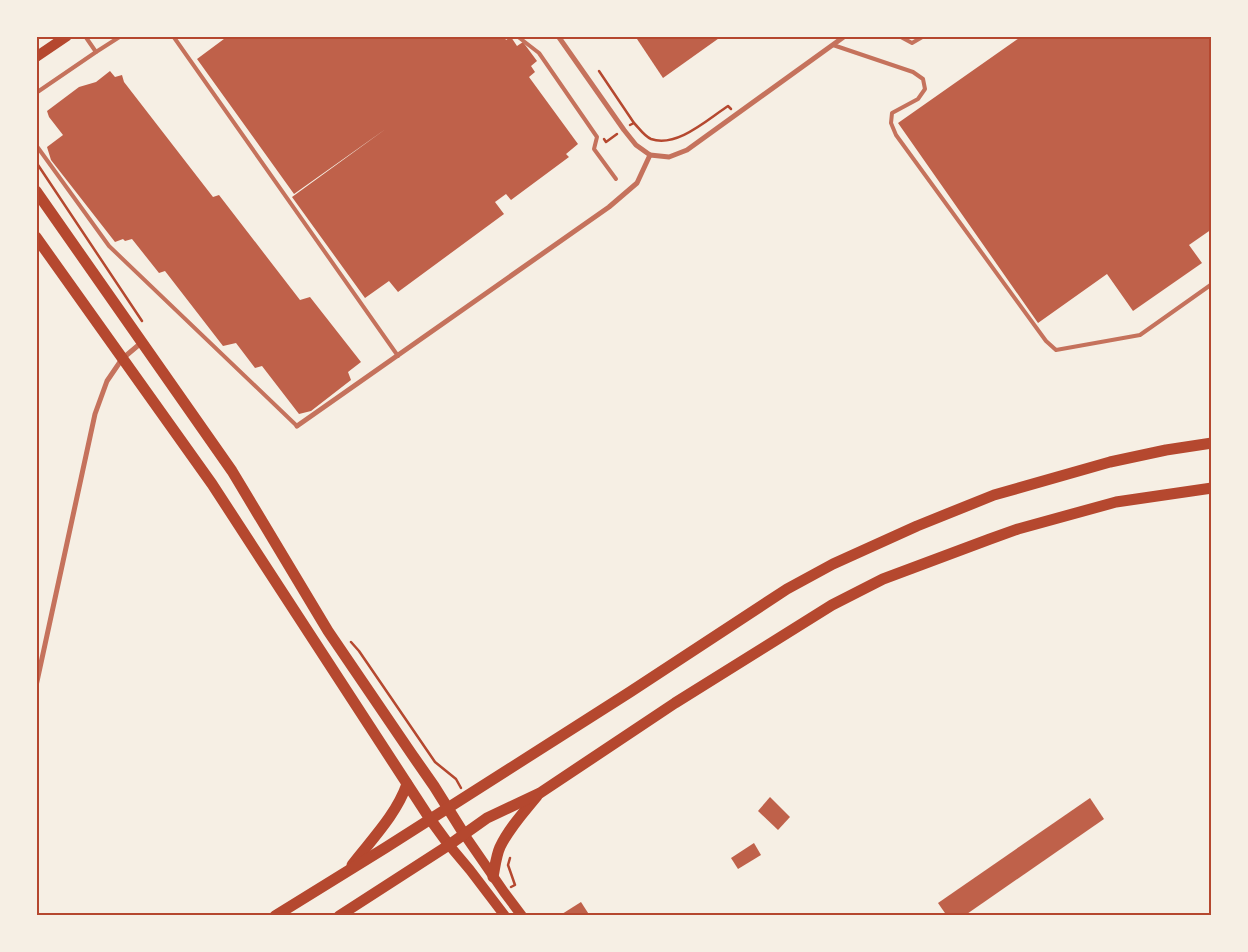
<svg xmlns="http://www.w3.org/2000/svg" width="1248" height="952" font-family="Arial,sans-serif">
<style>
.building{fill:#bf614a}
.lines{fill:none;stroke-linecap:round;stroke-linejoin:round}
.path{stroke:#b5482f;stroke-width:2.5}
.service{stroke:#c5725c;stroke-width:4}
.minor{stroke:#c5725c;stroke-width:5}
.secondary{stroke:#b5482f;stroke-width:10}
.primary{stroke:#b5482f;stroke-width:11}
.trunk{stroke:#b5482f;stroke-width:11}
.neatline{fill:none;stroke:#b5482f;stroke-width:2}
</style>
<rect width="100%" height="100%" fill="#f6efe4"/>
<!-- building -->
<g class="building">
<path d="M228,36H504L506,40L511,37L517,46L523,42L537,61L531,66L535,72L529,77L578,144L566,154L569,157L511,200L506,194L495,202L504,214L398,292L389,281L365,298L292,197L387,128L294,194L197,59Z"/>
<path d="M635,36H722L663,78Z"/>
<path d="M1022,36H1212V229L1189,245L1202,263L1133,311L1107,274L1038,323L898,123Z"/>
<path d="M110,71L115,77L122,75L124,82L213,197L219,195L300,300L310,297L361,362L348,372L351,380L311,411L299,414L262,366L255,368L236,343L223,346L165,271L159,273L132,239L125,241L123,239L115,242L51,160L47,147L63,135L49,117L47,111L79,87L96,82Z"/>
<path d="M770,797L790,817L778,830L758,811Z"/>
<path d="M1090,798L1104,819L964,916H947L938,903Z"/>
<path d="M754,843L761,855L738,869L731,858Z"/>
<path d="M581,902L590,916H563L562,914Z"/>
</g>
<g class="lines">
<!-- path -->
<g class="path">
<path d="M599,71L634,123L630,125"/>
<path d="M634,123C639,128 644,136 651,139C677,148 708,119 728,106L731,109"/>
<path d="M604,139L606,142L617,134"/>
<path d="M36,162L142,321"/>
<path d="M351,642L359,651L435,762L456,779L461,788"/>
<path d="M510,858L508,865L515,885L511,887"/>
</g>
<!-- service -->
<g class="service">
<path d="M173,36L398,356"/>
<path d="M517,36L539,53L597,137L594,149L616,179"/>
<path d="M899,36L912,43L924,36"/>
<path d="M833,45L913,72L923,79L925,89L918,99L892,113L891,123L896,135L1046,341L1056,350L1140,335L1212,284"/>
<path d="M96,52L121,36"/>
<path d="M36,93L96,52L85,36"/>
<path d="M36,145L109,246L297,426"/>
</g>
<!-- minor -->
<g class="minor">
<path d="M558,36L624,130L636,145L650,155"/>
<path d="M297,426L609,207L637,183L650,155L669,157L687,150L845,36"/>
<path d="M36,686L95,414L107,381L122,359L141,343"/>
</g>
<!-- secondary -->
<g class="secondary">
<path d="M36,57L67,36"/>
<path d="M464,834L504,892L522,916"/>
<path d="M449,845L470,870L505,916"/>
</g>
<!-- primary -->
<g class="primary">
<path d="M36,191L232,471L328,631L411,753L434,786L464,834"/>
<path d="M36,237L212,484L430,819L449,845"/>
</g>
<!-- trunk -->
<g class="trunk">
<path d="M352,865C372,839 396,815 407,784"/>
<path d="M493,877C495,867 496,856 500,847C509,828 524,812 537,796"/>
<path d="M275,916L385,848L630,692L787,589L833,564L917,526L994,495L1110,462L1166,450L1212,443"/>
<path d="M339,916L449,845L487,818L540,793L675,703L832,605L883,579L990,539L1018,529L1116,502L1212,488"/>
</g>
</g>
<!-- border -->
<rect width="1248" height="952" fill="none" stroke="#f6efe4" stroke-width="75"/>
<rect x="38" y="38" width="1172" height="876" class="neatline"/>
</svg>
